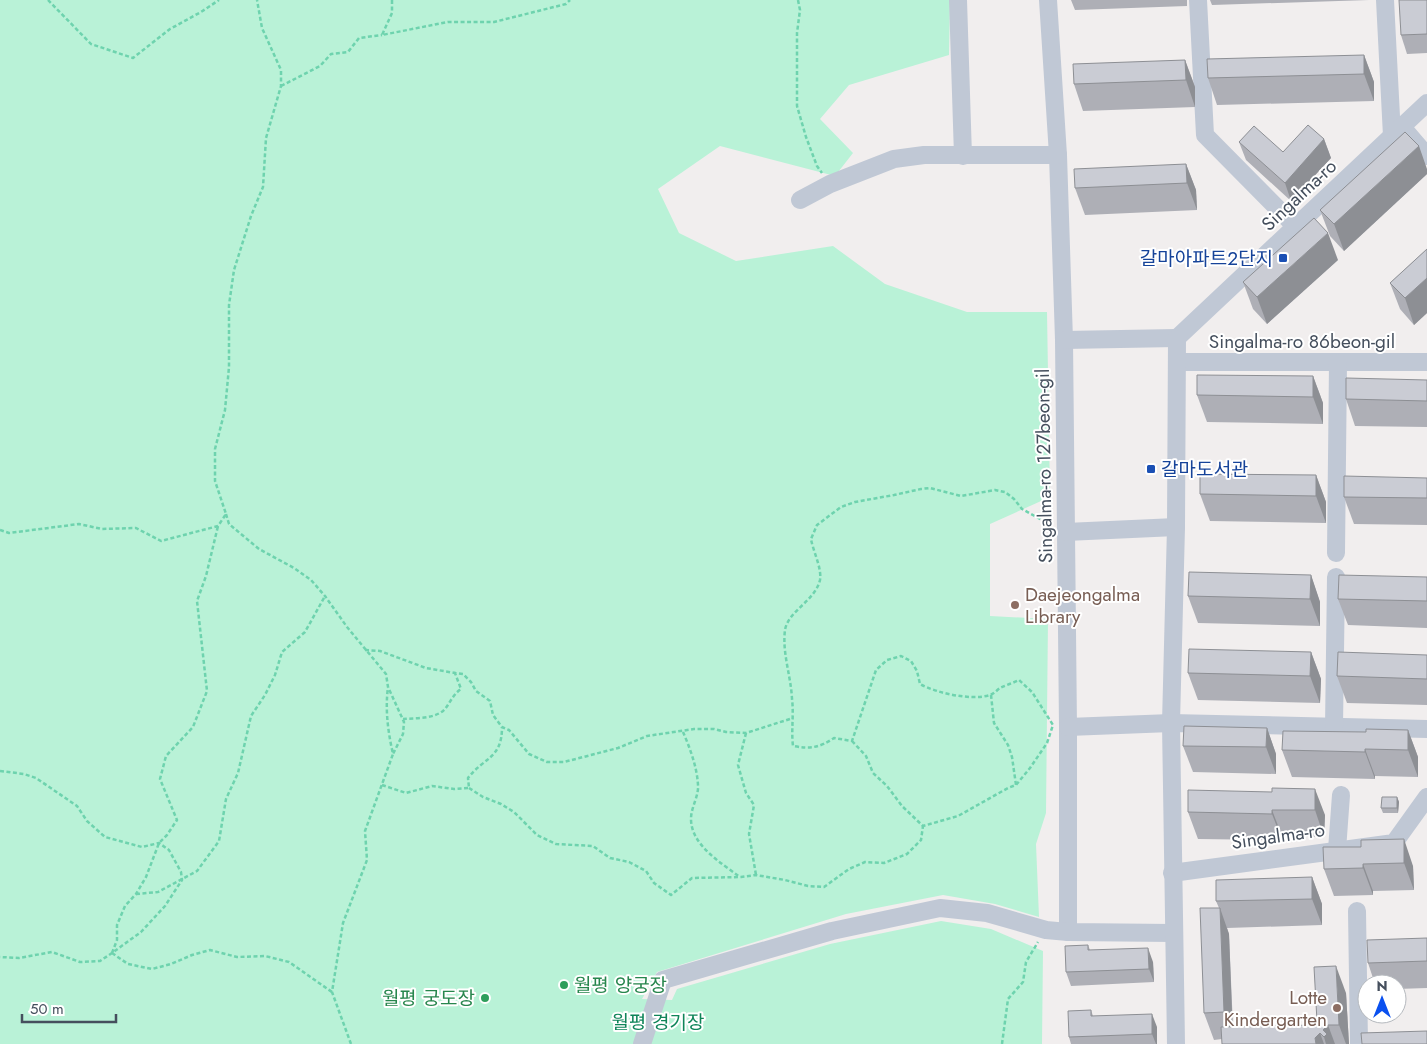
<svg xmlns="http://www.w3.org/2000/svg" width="1427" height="1044" font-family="Jost,'Noto Sans KR',sans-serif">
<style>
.green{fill:#b9f2d7}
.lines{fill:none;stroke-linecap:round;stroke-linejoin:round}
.path{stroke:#6ed3ae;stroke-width:2.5;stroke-dasharray:4 2.5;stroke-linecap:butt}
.minor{stroke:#c0c8d5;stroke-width:18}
.wall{fill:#aeafb6}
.shaded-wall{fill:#8d8f94}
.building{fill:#caccd4;stroke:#8d8f94}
.transit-dot{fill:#1a4fb4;stroke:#fff;stroke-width:2}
.education-dot{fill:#8d6e63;stroke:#fff;stroke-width:2}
.leisure-dot{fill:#2e9e5b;stroke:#fff;stroke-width:2}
.labels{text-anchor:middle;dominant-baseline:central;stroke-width:4;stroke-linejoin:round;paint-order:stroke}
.street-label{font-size:19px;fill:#454f5d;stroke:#fff}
.transit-label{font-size:19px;fill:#164399;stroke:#fff;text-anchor:end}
.education-label{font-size:19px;fill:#785e54;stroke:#fff;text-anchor:start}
.leisure-label{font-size:19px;fill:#27864d;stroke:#fff;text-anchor:start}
.park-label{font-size:19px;fill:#0f8559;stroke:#fff}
</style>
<rect width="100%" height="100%" fill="#f1eeee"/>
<!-- green -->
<path class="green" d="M0,0H950L949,55L849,85L820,119L853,153L835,176L720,146L658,189L679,233L736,261L833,246L885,284L967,312H1047L1050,497L990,524V616L1048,619L1046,813L1036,844L1039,917L995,904L943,895L846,914L657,972L642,999L672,1000L677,989L830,944L941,921L991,929L1043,951L1042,1044H0Z"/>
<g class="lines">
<!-- path -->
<g class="path">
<path d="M48,0L91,44L133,58L170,29L201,12L219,0"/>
<path d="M392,0V13L382,35L448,22H494L566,4L570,0"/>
<path d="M798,0L800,10L797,33V106L806,137L817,166L822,173"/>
<path d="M281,86L320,66L331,54L348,52L359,38L382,35"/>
<path d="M226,514L229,524L259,549L294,568L311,580L325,596L347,627L386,674L388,687L404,722L403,734L393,754C388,732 385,710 388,687"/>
<path d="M0,530L9,533L79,524L102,529L136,528L161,541L218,526L226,514L215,481V449L225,410L229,367V305L234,270L251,216L263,187L266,138L281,86V70L262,28L257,0"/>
<path d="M365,650L380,651L426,668L455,673"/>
<path d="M991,695L994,723L1008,745L1012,757L1016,785"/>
<path d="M403,719C416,718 432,719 443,711C449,706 451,696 461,689L455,673L463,674L471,682L476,691L490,701L493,715L502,727L509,730L529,754L547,762H564L618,748L647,736L694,729H714L726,732L746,733L793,718"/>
<path d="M683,732C690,748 697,767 698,785C699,796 691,807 691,819C691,845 721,863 740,877"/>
<path d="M746,733L738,765L746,793L754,805L749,834L756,875"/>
<path d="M852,741L866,756L873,773L887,786L902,806L923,826L958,816L1008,788L1016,785L1030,768L1047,743L1053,725L1032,692L1019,680C1013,683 1006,685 1000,688C997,690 994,694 990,695C972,701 936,693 920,684L917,671L911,661L901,656L887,660L876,670L852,741L834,738C819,748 810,749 793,746C791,730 794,715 792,699C791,676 782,653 785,630C788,611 815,601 820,580C822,568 813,551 811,539L817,525L841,507L855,502L894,495L921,489L930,488L961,496L995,490L1005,492L1014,499L1022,509L1051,525"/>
<path d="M0,771L24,774L36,778L77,806L87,821L105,837L142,847L159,843L169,850L181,872L182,880L165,906L141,932L112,953L100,961L80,962L52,952L19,958L0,957"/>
<path d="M382,785L406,793L432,786L454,789L469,788L468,778C484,757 502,759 502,727"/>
<path d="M469,788L483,797L501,804L514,812L537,835L556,844L593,846L610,858L629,862L646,871L654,883L671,895L692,878L741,877L756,875L785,880L808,886L824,887L849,869L865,862L884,863L907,854L921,840L923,826"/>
<path d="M136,894L158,892L197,871L219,841L226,799L238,773L251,716L265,695L275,675L282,652L305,632L325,596"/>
<path d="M112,953L117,940V925L125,906L136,894L146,877L159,843L167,835L177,820L160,779L166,756L193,727L207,691L197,601L206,576L218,526"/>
<path d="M112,953L128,964L152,969L171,964L192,955L210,950L237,957L265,956L289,962L332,992"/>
<path d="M351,1044L332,992L343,923L367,860L365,831L393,754"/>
<path d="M1002,1044L1008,999L1023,982L1026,962L1038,942"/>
</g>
<!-- minor -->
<g class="minor">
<path d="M958,0L963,156"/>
<path d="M1048,0L1058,155L1064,340L1068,727V932"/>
<path d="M1198,0L1205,135L1296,227"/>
<path d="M1385,0L1392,136"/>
<path d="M1402,127L1427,156"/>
<path d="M800,200L830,184L894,159L924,155H1058"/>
<path d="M1064,340L1177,338"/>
<path d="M1177,362H1427"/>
<path d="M1066,532L1176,527"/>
<path d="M1336,553L1338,363"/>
<path d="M1068,727L1171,723L1427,729"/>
<path d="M1334,727L1336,577"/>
<path d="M1337,850L1341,795"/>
<path d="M1172,873L1394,843L1427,797"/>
<path d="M1357,911L1359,1044"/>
<path d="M642,1044L663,980L832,931L940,908L987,913L1046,930L1068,932L1173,933"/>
<path d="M1176,1044L1171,723L1176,527L1177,338L1427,103"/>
</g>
</g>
<!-- wall -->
<g class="wall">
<path d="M1071,0H1187V6L1075,10Z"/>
<path d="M1210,0H1369L1212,5Z"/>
<path d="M1427,0V53L1407,54L1401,35Z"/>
<path d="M1364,55L1374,82V101L1217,105L1208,78Z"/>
<path d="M1185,60L1195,87V107L1083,111L1074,84Z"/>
<path d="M1324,139L1331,158L1291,201L1246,160L1239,142L1283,152Z"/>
<path d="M1186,164L1196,190L1197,210L1085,215L1075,188Z"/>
<path d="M1427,169V174L1344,251L1330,236L1320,210Z"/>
<path d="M1427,249V313L1414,325L1400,309L1390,283Z"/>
<path d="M1338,260L1267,324L1253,309L1243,282Z"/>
<path d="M1313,376L1323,403V424L1207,422L1197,395Z"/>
<path d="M1427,380V427L1355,426L1346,399Z"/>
<path d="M1316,475L1326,502V523L1210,521L1200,494Z"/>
<path d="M1427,478V525L1354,524L1344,497Z"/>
<path d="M1311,575L1320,602V626L1198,623L1188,596Z"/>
<path d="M1427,577V628L1348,625L1338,599Z"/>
<path d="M1311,652L1321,679L1320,703L1198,700L1188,673Z"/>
<path d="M1427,655V705L1347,703L1337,676Z"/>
<path d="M1267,728L1276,754V774L1193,772L1183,746Z"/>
<path d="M1408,730L1418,757V777L1375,776V779L1292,777L1282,750L1366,732Z"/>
<path d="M1272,788L1325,815L1324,837L1282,836V840L1198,839L1188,812L1272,792Z"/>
<path d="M1397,797L1399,802L1398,813H1383L1381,808Z"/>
<path d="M1361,847L1413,866L1414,890L1373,891V895L1334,896L1324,869Z"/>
<path d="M1312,877L1322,904V925L1227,928L1229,934L1233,1027L1313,1025L1346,993L1349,1044H1222V1039L1214,1040L1204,1013L1219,908L1216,901Z"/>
<path d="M1427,938V988L1397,989V984H1375L1368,963Z"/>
<path d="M1088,945L1090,950L1153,962L1154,982L1071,986L1066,972Z"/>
<path d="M1091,1010L1093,1016L1157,1027V1044H1071L1069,1037Z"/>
</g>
<!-- shaded-wall -->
<g class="shaded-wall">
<path d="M1364,55L1374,82V101L1364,74Z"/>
<path d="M1185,60L1195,87V107L1186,80Z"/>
<path d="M1324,139L1331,158L1291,201L1285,183Z"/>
<path d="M1419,146L1427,169V174L1344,251L1334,224Z"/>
<path d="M1186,164L1196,190L1197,210L1187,183Z"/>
<path d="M1328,233L1338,260L1267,324L1257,297Z"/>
<path d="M1427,278V313L1414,325L1405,298Z"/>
<path d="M1313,376L1323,403V424L1313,397Z"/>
<path d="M1316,475L1326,502V523L1316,496Z"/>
<path d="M1311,575L1320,602V626L1310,599Z"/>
<path d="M1311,652L1321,679L1320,703L1310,676Z"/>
<path d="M1267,728L1276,754V774L1266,747Z"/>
<path d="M1408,730L1418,757V777L1408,750Z"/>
<path d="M1365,749L1375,776V779L1365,752Z"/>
<path d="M1315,789L1325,815L1324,837L1315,810Z"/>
<path d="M1397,797L1399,802L1398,813L1397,808Z"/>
<path d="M1272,810L1282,836V840L1272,814Z"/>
<path d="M1404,839L1413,866L1414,890L1404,863Z"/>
<path d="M1363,864L1373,891V895L1363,868Z"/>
<path d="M1312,877L1322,904V925L1312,899Z"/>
<path d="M1220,908L1229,934L1233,1039L1224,1012Z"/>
<path d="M1148,948L1153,962L1154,982L1149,969Z"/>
<path d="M1336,966L1346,993L1349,1044H1346L1339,1025Z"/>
<path d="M1152,1014L1157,1027V1044H1156L1152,1034Z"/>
<path d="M1328,1025L1335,1044H1326L1324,1037L1323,1030Z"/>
<path d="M1320,1033L1324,1044H1316L1315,1038Z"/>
</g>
<!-- building -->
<g class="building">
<path d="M1399,0H1427V34L1401,35Z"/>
<path d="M1364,55V74L1208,78L1207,59Z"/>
<path d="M1185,60L1186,80L1074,84L1073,64Z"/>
<path d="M1308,125L1324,139L1285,183L1239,142L1254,126L1283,152Z"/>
<path d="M1405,132L1419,146L1334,224L1320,210Z"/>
<path d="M1186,164L1187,183L1075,188L1074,169Z"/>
<path d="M1314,218L1328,233L1257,297L1243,282Z"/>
<path d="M1427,249V278L1405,298L1390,283Z"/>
<path d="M1197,375L1313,376V397L1197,395Z"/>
<path d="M1346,378L1427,380V401L1346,399Z"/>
<path d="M1200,474L1316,475V496L1200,494Z"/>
<path d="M1344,476L1427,478V498L1344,497Z"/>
<path d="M1189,572L1311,575L1310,599L1188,596Z"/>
<path d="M1339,575L1427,577V601L1338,599Z"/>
<path d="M1189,649L1311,652L1310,676L1188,673Z"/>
<path d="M1338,652L1427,655V679L1337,676Z"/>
<path d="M1184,726L1267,728L1266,747L1183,746Z"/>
<path d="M1366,729L1408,730V750L1365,749V752L1282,750L1283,731L1366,732Z"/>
<path d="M1272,788L1315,789V810H1272V814L1188,812V790L1272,792Z"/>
<path d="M1382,797H1397V808H1381Z"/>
<path d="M1404,839V863L1363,864V868L1324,869L1323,847H1361V840Z"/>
<path d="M1312,877V899L1216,901V880Z"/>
<path d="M1200,908H1220L1224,1012L1204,1013Z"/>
<path d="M1427,938V961L1368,963L1367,940Z"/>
<path d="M1088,945V950L1148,948L1149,969L1066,972L1065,946Z"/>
<path d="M1336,966L1339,1025H1328L1323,1030L1327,1034L1324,1037L1320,1033L1315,1038L1316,1044H1222L1221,1027L1313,1025L1317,1021L1314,967Z"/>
<path d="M1091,1010V1016L1152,1014V1034L1069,1037L1068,1011Z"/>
<path d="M1427,1031V1044H1362L1361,1033Z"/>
</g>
<!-- markers -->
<g class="transit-dot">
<rect x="1278" y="253" width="10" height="10" rx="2.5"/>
<rect x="1146" y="464" width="10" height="10" rx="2.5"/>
</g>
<g class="education-dot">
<circle cx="1015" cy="605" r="5"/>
<circle cx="1337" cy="1008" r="5"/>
</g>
<g class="leisure-dot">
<circle cx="564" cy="985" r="5"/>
<circle cx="485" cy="998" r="5"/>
</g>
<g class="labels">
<!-- street labels -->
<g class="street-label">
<text transform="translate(1299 195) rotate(-43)">Singalma-ro</text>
<text x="1302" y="341">Singalma-ro 86beon-gil</text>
<text transform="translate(1044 466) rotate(-91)">Singalma-ro 127beon-gil</text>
<text transform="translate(1278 836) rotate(-8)">Singalma-ro</text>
</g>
<!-- transit labels -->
<g class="transit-label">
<text x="1273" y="258">갈마아파트2단지</text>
<text x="1161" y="469" text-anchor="start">갈마도서관</text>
</g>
<!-- education labels -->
<g class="education-label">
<text x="1025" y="594">Daejeongalma<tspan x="1025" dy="22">Library</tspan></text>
<text x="1327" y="997" text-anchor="end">Lotte<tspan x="1327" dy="22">Kindergarten</tspan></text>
</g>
<!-- leisure labels -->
<g class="leisure-label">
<text x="574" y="985">월평 양궁장</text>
<text x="475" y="998" text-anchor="end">월평 궁도장</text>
</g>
<!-- park labels -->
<g class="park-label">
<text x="658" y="1022">월평 경기장</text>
</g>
</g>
<!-- north arrow -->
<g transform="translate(1382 999)"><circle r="24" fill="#ffffff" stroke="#b5b9be"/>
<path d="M0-4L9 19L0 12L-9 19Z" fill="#0a50ef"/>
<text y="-8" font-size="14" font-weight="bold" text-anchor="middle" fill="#454f5d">N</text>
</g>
<!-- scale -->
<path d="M22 1014v8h94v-8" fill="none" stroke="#454f5d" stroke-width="2.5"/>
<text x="30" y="1014" font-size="15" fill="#454f5d" stroke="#ffffff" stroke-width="4" paint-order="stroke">50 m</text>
</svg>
